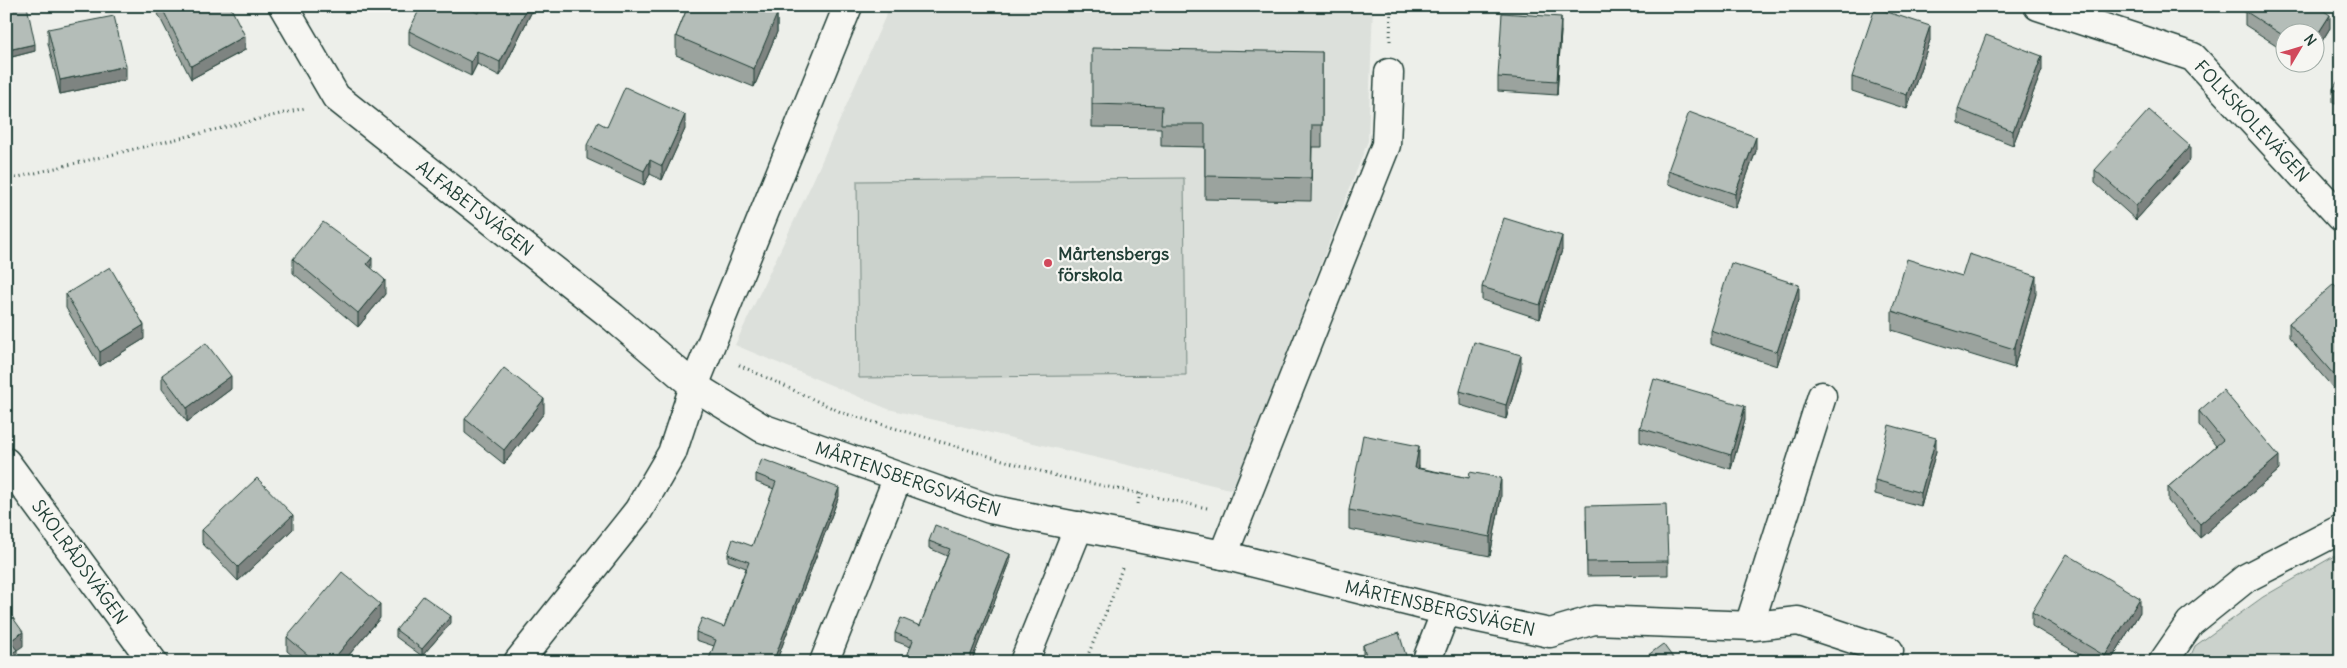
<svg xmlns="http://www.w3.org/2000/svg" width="2347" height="668" font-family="Delius,sans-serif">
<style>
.built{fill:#dce0db}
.green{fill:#cbd2cc;stroke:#758880}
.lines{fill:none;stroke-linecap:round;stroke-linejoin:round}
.minor-casing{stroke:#1f3d34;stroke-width:31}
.path{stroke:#1f3d34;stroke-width:3;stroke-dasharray:1 4;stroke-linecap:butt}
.minor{stroke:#f6f6f2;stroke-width:28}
.wall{fill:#9ba39e;stroke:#1f3d34}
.shaded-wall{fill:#7e8481;stroke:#1f3d34}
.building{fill:#b4bdb8;stroke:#1f3d34}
.poi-dot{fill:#d1495b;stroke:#f6f6f2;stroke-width:2}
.labels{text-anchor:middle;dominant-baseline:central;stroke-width:4.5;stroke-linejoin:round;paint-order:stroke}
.street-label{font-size:18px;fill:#1f3d34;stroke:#f6f6f2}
.poi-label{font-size:18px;font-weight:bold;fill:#1f3d34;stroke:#f6f6f2;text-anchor:start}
</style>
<rect width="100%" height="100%" fill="#edefea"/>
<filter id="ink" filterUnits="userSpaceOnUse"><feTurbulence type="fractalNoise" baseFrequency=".02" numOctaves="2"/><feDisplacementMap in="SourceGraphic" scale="10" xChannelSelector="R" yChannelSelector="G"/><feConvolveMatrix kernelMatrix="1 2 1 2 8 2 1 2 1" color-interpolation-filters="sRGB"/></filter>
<g filter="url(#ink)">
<!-- built -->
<path class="built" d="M890,6H1373L1368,141L1234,490L888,409L735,345L813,181Z"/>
<!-- green -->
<g class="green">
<path d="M1184,178L1186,375L859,378L857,181Z"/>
<path d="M2341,552V662H2188L2195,646L2263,597Z"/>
</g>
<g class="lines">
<defs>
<g id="minor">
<path d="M283,6L336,97L613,317L694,386L762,428L990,509L1223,555L1446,611L1550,633L1594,620L1754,626L1798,621L1889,651"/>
<path d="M2038,6L2193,57L2341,217"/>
<path d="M6,462L153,662"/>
<path d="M1223,555L1386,145L1389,73"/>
<path d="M1749,626L1822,396"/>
<path d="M518,662L638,511L672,453L694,386L848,6"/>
<path d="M824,662L898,477"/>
<path d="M1024,662L1079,526"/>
<path d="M1430,662L1428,657L1446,611"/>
<path d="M2163,662L2190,623L2246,578L2341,529"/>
</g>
</defs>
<!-- minor casing -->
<use href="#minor" class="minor-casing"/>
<!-- path -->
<g class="path">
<path d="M1390,41L1391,6"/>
<path d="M6,180L305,108"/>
<path d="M739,365L843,413L1057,476L1207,508"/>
<path d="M1138,504L1140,493"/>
<path d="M1085,662L1112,598L1122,568"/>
</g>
<!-- minor -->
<use href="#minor" class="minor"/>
</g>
<!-- wall -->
<g class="wall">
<path d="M6,6L35,51L8,58L6,50Z"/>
<path d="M154,6H230L245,50L191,79Z"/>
<path d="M532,6V11L500,76L477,64L471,76L409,45V31L478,13Z"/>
<path d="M688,6H780L777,15V32L754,87L676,55V36Z"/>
<path d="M2245,11L2330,28L2314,54V32H2284V50L2245,25Z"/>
<path d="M48,29L126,80L60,94L48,43Z"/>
<path d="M1561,31L1557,95L1498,91V77Z"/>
<path d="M1930,40L1907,109L1852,91V77Z"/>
<path d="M1322,52V147H1312L1311,201L1205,199V147L1161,146V128L1092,127V104Z"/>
<path d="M2042,70L2013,145L1958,123V109Z"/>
<path d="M2341,76V107L2333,102V89Z"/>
<path d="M607,127L685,129L662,180L650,174L644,185L587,159V145Z"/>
<path d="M1756,151L1735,208L1668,184V171Z"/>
<path d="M2190,160L2136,220L2095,183V170Z"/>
<path d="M1562,250L1540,319L1482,300V287Z"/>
<path d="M293,259L372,269L385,294L358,327L293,273Z"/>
<path d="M1962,276L2036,294L2014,368L1892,330V311Z"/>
<path d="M2341,292V397L2289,337V323Z"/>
<path d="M66,294L144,339L100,366L66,308Z"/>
<path d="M1799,299L1777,366L1710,344V330Z"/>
<path d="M1521,369L1506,419L1460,405V391Z"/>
<path d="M162,375L231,389L187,422L162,389Z"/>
<path d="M2199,411L2279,470L2200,538L2168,501V487L2216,446L2199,425Z"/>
<path d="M544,413L504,464L465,433V419Z"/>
<path d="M1745,420L1731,469L1640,442V428Z"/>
<path d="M1936,451L1921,506L1875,494V480Z"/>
<path d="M1419,465V468L1469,478L1501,497L1490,556L1349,529V510Z"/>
<path d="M756,474L839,496L776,662H708L714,646L696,640V632L724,627L746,568L728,561V554L752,546L774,489L756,482Z"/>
<path d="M1586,520L1668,561V575L1587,576Z"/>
<path d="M293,529L238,581L202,543V530Z"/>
<path d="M929,541L1010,562L971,662H905L911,647L895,641V633L920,626L947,556L929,548Z"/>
<path d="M2032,612H2140L2110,662H2092L2032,626Z"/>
<path d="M380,618L343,662H300L287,651V637Z"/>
<path d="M451,623L422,656L396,637V630Z"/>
<path d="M1363,645L1408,662H1364L1363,659Z"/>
</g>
<!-- shaded-wall -->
<g class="shaded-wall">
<path d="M528,6H532V11L500,76V62Z"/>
<path d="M772,6H780L777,15V32L754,87V69Z"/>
<path d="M2330,15V28L2314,54V40Z"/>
<path d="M1561,17V31L1557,95V81Z"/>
<path d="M1930,26V40L1907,109V95Z"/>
<path d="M245,36V50L191,79V66Z"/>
<path d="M35,44V51L8,58V50Z"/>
<path d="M477,51V64L471,76V62Z"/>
<path d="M2042,56V70L2013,145V131Z"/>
<path d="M126,66V80L60,94V80Z"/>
<path d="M685,115V129L662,180V166Z"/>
<path d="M1756,137V151L1735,208V194Z"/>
<path d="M2190,146V160L2136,220V206Z"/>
<path d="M650,160V174L644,185V171Z"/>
<path d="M1562,236V250L1540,319V305Z"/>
<path d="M372,258V272L367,264Z"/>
<path d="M2036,276V294L2014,368V349Z"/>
<path d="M385,280V294L358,327V313Z"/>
<path d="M1799,285V299L1777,366V352Z"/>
<path d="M144,325V339L100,366V352Z"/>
<path d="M1521,355V369L1506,419V405Z"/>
<path d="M231,376V389L187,422V408Z"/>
<path d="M544,399V413L504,464V450Z"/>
<path d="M1745,406V420L1731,469V455Z"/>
<path d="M1936,438V451L1921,506V493Z"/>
<path d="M1419,446V465L1415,487V468Z"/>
<path d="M2279,456V470L2200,538V524Z"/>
<path d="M1501,478V497L1490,556V537Z"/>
<path d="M839,488V496L776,662H773Z"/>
<path d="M293,515V529L238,581V567Z"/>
<path d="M1010,554V562L971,662H968Z"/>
<path d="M2140,598V612L2110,662H2105V656Z"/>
<path d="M380,604V618L343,662H331Z"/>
<path d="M451,616V623L422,656V649Z"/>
<path d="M23,632V646L17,650V662H6V657L10,641Z"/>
</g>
<!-- building -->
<g class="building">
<path d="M6,6H27L35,44L8,50L6,43Z"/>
<path d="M161,6H230L245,36L191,66Z"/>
<path d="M421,6H463L478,13L482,6H528L500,62L477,51L471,62L409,31Z"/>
<path d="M688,6H772L770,11L777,14L754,69L676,36Z"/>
<path d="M2248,6H2317L2330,15L2314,40V32H2284V36L2245,11Z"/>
<path d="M1875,8L1930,26L1907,95L1852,77Z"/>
<path d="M1502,13L1561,17L1557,81L1498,77Z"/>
<path d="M114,16L126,66L60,80L48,29Z"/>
<path d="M1986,35L2042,56L2013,131L1958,109Z"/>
<path d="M1092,48L1322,52V125H1312L1311,178L1205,176V124H1161L1162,106L1092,104Z"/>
<path d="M2341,76V93L2333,89Z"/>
<path d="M625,87L685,115L662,166L650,160L644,171L587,145L598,122L607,127Z"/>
<path d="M2149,110L2190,146L2136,206L2095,170Z"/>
<path d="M1689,112L1756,137L1735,194L1668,171Z"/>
<path d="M1504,218L1562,236L1540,305L1482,287Z"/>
<path d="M323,222L372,258L367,264L385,280L358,313L293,259Z"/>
<path d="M1969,254L2036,276L2014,349L1892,311L1907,259L1962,276Z"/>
<path d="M1731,263L1799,285L1777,352L1710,330Z"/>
<path d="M110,267L144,325L100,352L66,294Z"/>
<path d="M2334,284L2341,292V383L2289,323Z"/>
<path d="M1474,342L1521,355L1506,405L1460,391Z"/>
<path d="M206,343L231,376L187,408L162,375Z"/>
<path d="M504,368L544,399L504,450L465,419Z"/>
<path d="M1654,379L1745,406L1731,455L1640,428Z"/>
<path d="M2223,390L2279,456L2200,524L2168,487L2223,440L2199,411Z"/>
<path d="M1889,425L1936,438L1921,493L1875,480Z"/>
<path d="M1363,435L1419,446L1415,468L1469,478L1470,472L1501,478L1490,537L1349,510Z"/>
<path d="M762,459L839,488L773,662H708L716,640L696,632L702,618L724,627L749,562L728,554L733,539L752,546L776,482L756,474Z"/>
<path d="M257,478L293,515L238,567L202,530Z"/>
<path d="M1666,504L1668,561L1587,562L1586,506Z"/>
<path d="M935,525L1010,554L968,662H905L913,640L895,633L901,618L920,626L950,549L929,541Z"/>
<path d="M2067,554L2140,598L2105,656L2032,612Z"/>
<path d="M342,572L380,604L331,662H316L287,637Z"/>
<path d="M423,596L451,616L422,649L396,630Z"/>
<path d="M6,608L23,632L10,641L17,650L6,657Z"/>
<path d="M1399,633L1408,662H1368L1363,645Z"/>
<path d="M1663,644L1676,662H1639Z"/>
<path d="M1768,659L1776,662H1767Z"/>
</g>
</g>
<!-- markers -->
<circle class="poi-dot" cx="1048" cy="263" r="5"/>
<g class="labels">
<!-- street labels -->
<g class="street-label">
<text transform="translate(2252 121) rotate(47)">FOLKSKOLEVÄGEN</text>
<text transform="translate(475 208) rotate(38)">ALFABETSVÄGEN</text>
<text transform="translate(908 479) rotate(19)">MÅRTENSBERGSVÄGEN</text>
<text transform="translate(80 562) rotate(54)">SKOLRÅDSVÄGEN</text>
<text transform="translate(1440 608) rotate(13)">MÅRTENSBERGSVÄGEN</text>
</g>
<!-- poi labels -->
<g class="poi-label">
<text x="1058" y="253">Mårtensbergs<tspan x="1058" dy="21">förskola</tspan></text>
</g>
</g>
<!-- margin -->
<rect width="2347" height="668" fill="none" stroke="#f6f6f2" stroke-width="25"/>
<rect x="12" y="12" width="2322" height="643" fill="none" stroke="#1f3d34" stroke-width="2" filter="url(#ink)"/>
<!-- north arrow -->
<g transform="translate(2300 48) rotate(52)"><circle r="24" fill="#f6f6f2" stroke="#a0aca6"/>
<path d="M0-4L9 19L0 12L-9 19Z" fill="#d1495b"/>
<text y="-8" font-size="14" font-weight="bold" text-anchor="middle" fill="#1f3d34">N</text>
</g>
</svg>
